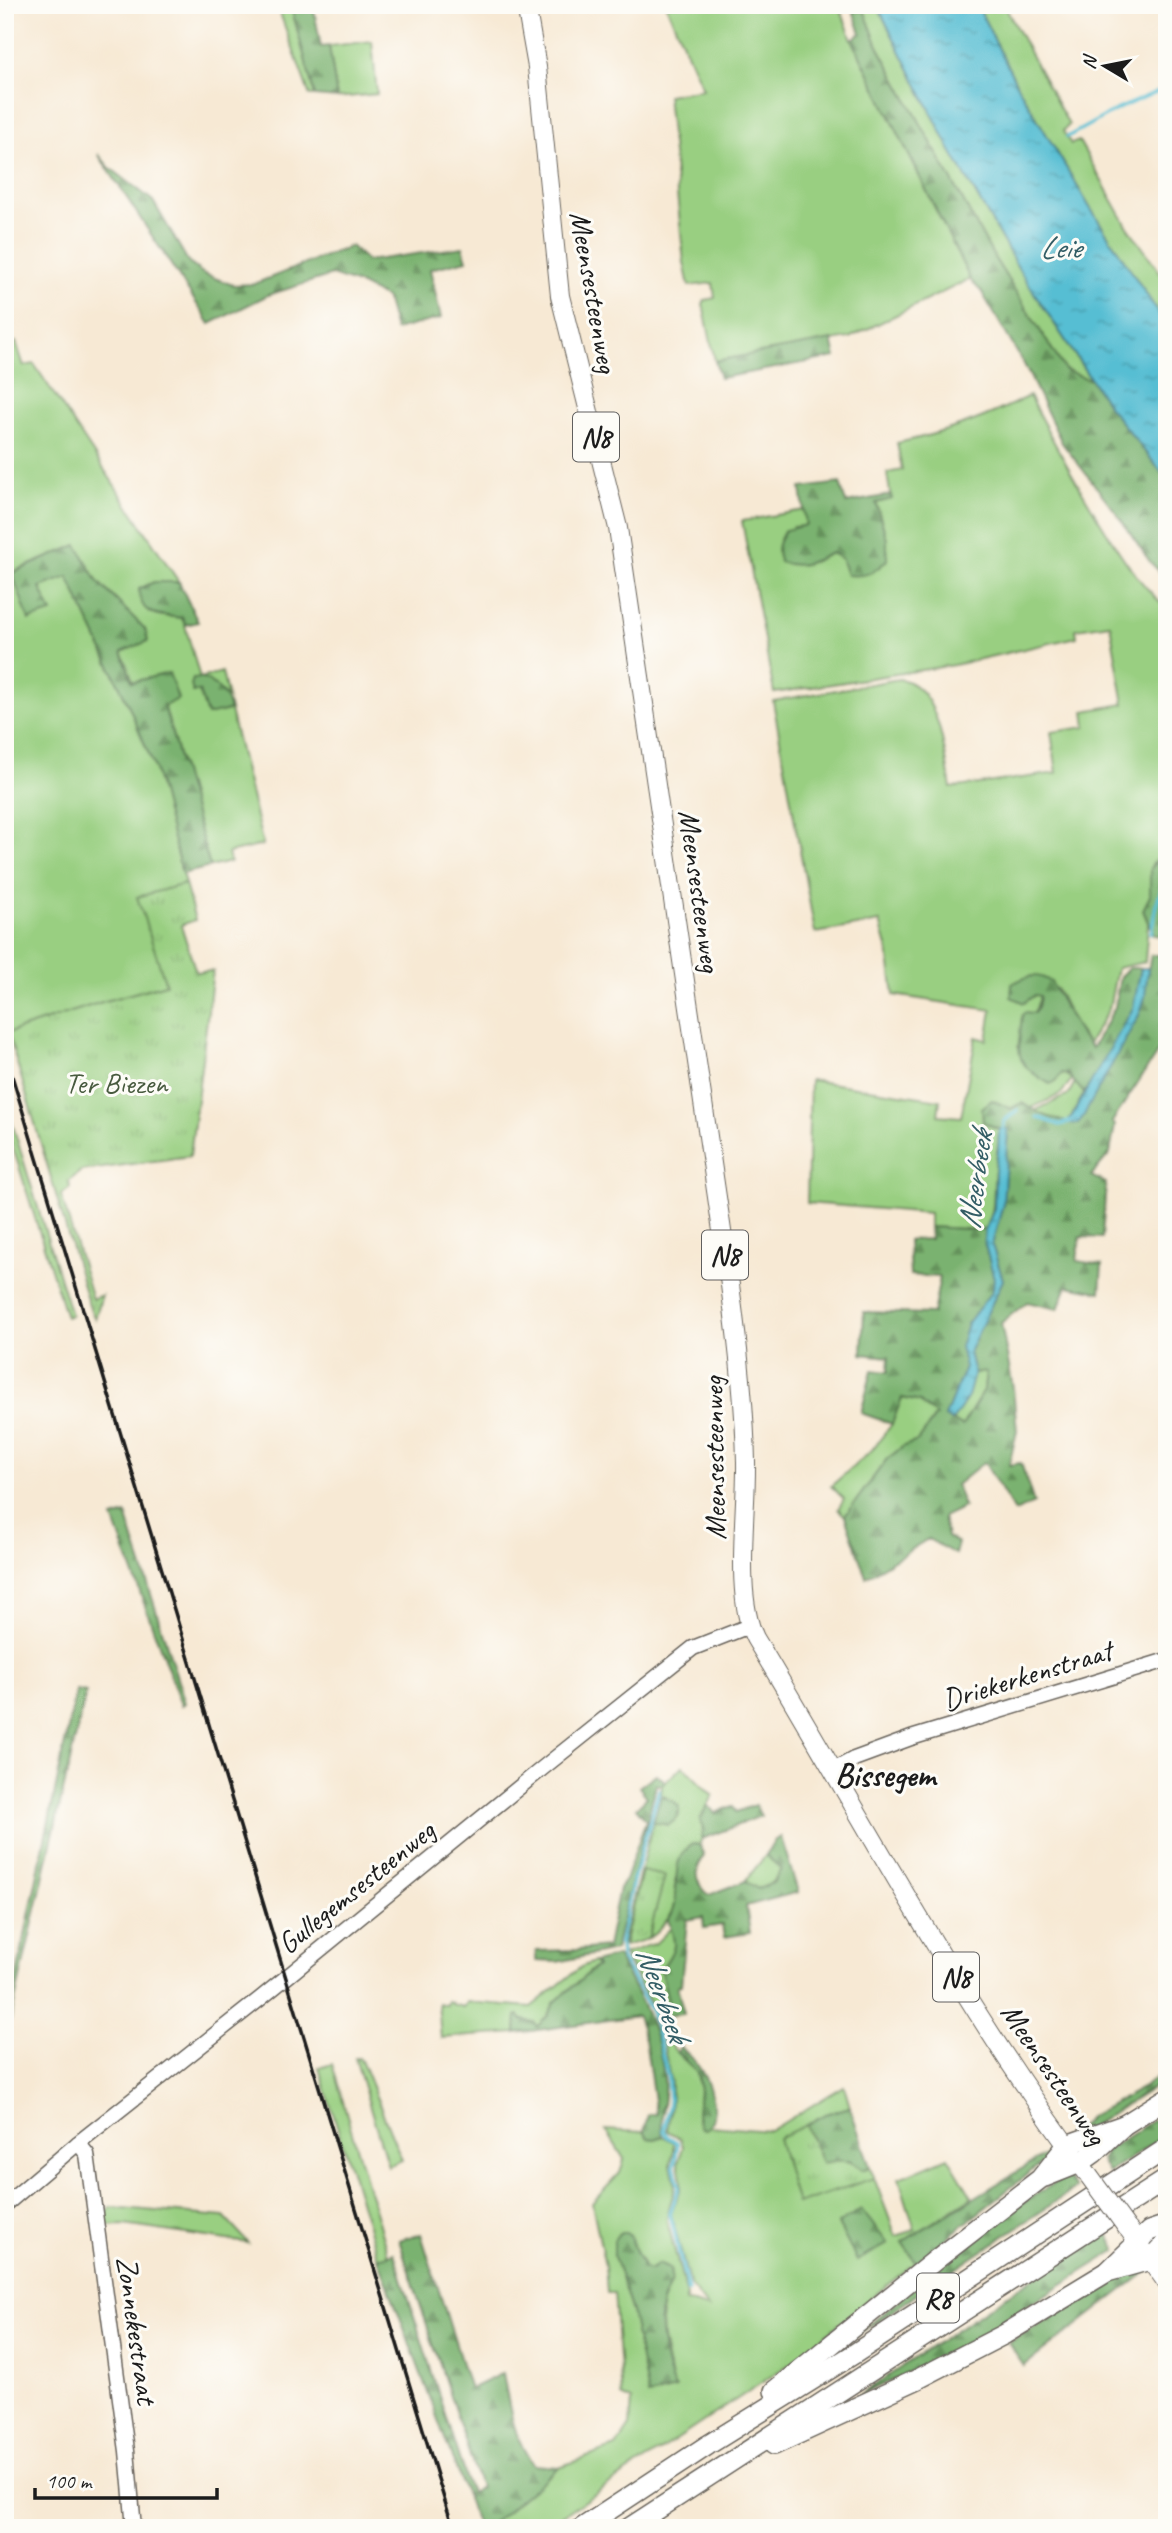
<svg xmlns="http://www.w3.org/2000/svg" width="1172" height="2533" font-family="Caveat,sans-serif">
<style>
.grass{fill:#99cf81;stroke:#5a764e;stroke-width:2;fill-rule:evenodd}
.forest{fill:url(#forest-firs);stroke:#4b6746;stroke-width:2}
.park{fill:url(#park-tufts);stroke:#5a764e;stroke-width:2}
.water{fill:url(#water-ripples);stroke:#396d78;stroke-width:2}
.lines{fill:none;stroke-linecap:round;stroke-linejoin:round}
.stream{stroke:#56bed3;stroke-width:3.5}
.tertiary-casing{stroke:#69645c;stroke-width:17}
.primary-casing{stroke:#69645c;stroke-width:20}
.motorway-casing{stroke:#69645c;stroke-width:22}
.tertiary{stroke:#fff;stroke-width:14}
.primary{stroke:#fff;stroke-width:18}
.motorway{stroke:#fff;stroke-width:19}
.rail{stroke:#1c1c1c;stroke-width:3.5}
.primary-bridge-casing{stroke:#69645c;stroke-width:20;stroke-linecap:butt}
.primary-bridge{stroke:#fff;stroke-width:18}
.labels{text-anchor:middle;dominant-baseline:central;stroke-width:6;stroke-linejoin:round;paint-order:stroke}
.shield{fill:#fdfcf7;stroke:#605f5e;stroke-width:2}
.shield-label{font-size:28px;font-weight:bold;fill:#1c1c1c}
.street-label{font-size:30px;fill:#1c1c1c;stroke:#fdfcf7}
.park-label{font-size:30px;fill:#485b3f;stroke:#fdfcf7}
.water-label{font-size:32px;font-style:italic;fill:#335d65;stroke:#fdfcf7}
.quarter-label{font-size:33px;font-weight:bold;fill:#1c1c1c;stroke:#fdfcf7}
</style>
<defs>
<pattern id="forest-firs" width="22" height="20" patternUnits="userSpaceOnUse" patternTransform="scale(1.75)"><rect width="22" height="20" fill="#7ab26f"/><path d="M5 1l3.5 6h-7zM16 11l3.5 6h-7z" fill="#63905a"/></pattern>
<pattern id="park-tufts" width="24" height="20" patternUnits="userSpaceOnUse" patternTransform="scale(1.75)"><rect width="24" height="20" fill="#99cf81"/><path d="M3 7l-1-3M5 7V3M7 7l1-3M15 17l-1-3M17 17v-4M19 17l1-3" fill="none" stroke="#83b16f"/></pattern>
<pattern id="water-ripples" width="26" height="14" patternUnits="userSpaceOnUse" patternTransform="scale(1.75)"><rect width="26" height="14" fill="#56bed3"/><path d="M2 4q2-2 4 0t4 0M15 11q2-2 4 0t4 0" fill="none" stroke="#469aaa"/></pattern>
</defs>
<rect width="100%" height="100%" fill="#fdfcf7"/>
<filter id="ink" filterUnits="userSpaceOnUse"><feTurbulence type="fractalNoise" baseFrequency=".0143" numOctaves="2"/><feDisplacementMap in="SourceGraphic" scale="14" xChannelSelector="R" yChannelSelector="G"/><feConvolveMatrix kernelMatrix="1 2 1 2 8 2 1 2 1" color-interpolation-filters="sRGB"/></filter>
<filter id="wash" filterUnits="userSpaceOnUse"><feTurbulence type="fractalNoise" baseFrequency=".00686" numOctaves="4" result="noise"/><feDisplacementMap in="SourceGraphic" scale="28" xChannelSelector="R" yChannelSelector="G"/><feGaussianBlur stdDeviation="1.57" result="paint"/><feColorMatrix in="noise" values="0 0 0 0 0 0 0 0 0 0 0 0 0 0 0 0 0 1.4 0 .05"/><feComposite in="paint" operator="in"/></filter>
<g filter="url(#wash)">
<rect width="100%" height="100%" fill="#f7e9d4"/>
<!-- grass -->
<g class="grass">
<path d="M277,5H294L292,10L315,96H310Z"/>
<path d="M666,5H839L852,39L970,279L849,338L715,361L703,304L705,300L715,298L713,283L689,286L684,263L667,95L703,89Z"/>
<path d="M862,5H877L950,149L1020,271L1091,380L1065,370L995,259L878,46Z"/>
<path d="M977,5H1004L1069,125L1063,131L1071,144L1079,141L1126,224L1167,282V326L1089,206L1017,85Z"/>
<path d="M372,41L377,94L337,98L329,46Z"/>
<path d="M16,342L24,366L34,364L179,582H154L139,589C143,619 155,614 182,618L185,625L200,678L222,672L228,698L207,680L199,691L207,714L230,710L263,845L228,853L230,862L210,867L164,705L169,674L133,682L122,651L145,629L98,582L77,545L12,572L40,587L68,576L129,706L155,769L185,884L138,898L166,984L102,1002L8,1033L5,1024V345Z"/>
<path d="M1029,396C1052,439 1075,481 1101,523C1120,554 1139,584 1167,608V851L1152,864L1150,896L1143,910L1148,923L1145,962L1117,968L1109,1009L1088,1044L1076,1028L1057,989L1035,994L1040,996C1037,1015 1021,1028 1018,1047L1055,1082L1062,1073L1072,1079L1060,1095L1031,1108L1022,1103L983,1122L999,1129C999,1143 996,1156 995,1169C992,1192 997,1209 985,1230L929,1227V1213L807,1203L810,1080L940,1100L938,1115L961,1117L976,1037L987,1040L992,1010L894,995L888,950L880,922L815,933L773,701L899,679C940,685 945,756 951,788L1057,773L1051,732L1086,727L1084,711L1124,704L1110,624L1076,629L1077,637L954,665L774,693L742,521L804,510L806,526L793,527L813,562L831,553L841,558L887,540L876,503L891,499L887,473L902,470L897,443C945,433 987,418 1029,396Z"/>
<path d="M1075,1082L1084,1093L1068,1123L1058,1122L1034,1111L1068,1095Z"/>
<path d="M5,1100L71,1315L66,1317L5,1122Z"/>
<path d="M986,1371L984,1390L962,1426L952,1421L967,1397L974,1374Z"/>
<path d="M901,1398L920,1402L936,1415L918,1441L904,1446L887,1459L845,1516L838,1509L844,1499L831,1486L871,1451L892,1424Z"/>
<path d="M683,1766L713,1796L700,1819L703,1829L700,1845L693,1844L675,1881L677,1904L674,1911L658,1931L648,1939L652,1926L628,1931L621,1947L653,1822L668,1825L679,1815V1807L673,1801L661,1795L662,1785Z"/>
<path d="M766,1855L781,1869C774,1881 768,1890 753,1888L745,1881Z"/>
<path d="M671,1928C679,1945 672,1955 661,1969L669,2006L663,2009L671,2044L677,2053L697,2072L699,2087L697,2121L706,2129L710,2126L770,2131L844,2086L850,2107L825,2114L806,2125L862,2170L870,2167L896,2236L915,2230L899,2178L948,2157L972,2197L902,2242L916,2262L791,2363L544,2528H486L559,2467L616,2447L630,2426L632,2400L622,2397L614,2293H607L605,2266L592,2203L620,2173L624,2159L606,2130L644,2132L648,2138L655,2139L663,2136L674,2142C676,2151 671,2156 671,2165C672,2173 676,2179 675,2187C673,2200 667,2208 667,2221L687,2296L685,2302L708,2308L690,2285L671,2214L681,2188V2180L678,2162L683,2147L681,2139L667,2131L671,2106V2083L658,2017L624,1954L656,1943ZM614,2256L641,2259L643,2268L650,2270L653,2267L672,2279L661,2305L663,2337L672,2385L632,2312Z"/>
<path d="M594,1962L597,1966L555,2002L547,2017L537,2027L517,2016L516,2033L441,2038L438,2003L446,2005L447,2001L451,2002V2004L463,2007L467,2002L531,2007L581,1967Z"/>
<path d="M355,2058H359L362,2062L402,2160L388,2166Z"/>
<path d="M332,2064L388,2255L378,2258L319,2068Z"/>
<path d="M111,2207L224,2217L248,2243L124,2225L104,2226L106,2214Z"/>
</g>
<!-- forest -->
<g class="forest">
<path d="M294,5H313L321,47L329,46L337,98L315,96L292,10Z"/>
<path d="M851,5H862L878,46L995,259L1065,370L1091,380L1109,407L1167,479V579L1151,563L1115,511L1062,443L1024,364L981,291L971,281L852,39L861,33Z"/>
<path d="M98,154L109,167L153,201L189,263L204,274L233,285L254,284L351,246L367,261L463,247L467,260L430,269L441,318L395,330L386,298L361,285L332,275L268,295L210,324Z"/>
<path d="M832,340L836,357L720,378L715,361Z"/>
<path d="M840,483L846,503L891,495L892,499L876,503L887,540V560C874,573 866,577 847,575L841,558L831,553C813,562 800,569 780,562C774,549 778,542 785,530L806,525L801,488Z"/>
<path d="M77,545L98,582L145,629L148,641L122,652L132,682L169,673L178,699L164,706L210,867L182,874L155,769L129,706L68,577L40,587L52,613L29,620L12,573Z"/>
<path d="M154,582H179L198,622L185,625L182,618C158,614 140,618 139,589Z"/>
<path d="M200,678C215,682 227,695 230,710L207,715L199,691L193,692L191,685L193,679Z"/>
<path d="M1167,851V901L1162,936L1154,935L1143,910L1150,896V868Z"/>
<path d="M1151,955H1167V1038L1112,1122L1115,1125L1110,1153L1091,1176L1106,1183L1102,1238L1080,1237L1077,1261L1102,1265L1100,1292L1067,1286L1058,1309L1027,1302L1001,1323L1013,1388L1017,1431L1009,1465L1021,1463L1034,1503L1015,1512L984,1462L956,1485L964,1507L943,1517L947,1537L958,1543L955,1554L928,1539L866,1577L845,1516L887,1459L904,1446L918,1441L936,1416L920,1402L902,1398L892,1424L861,1413L872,1370L888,1372L889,1357L862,1354L864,1312L933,1314L940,1277L910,1275L908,1240L930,1239L929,1227L985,1230L984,1241L994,1278L993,1290L967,1324L965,1367L945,1417L962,1426L984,1390L986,1372L974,1374L969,1352L1003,1280L992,1245L1003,1204L1008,1130L999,1129L983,1122L982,1108L992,1100L1011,1109L1022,1103C1041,1115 1056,1121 1078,1124L1139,1015Z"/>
<path d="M1129,968H1141L1134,1008L1102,1067L1084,1093L1067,1074L1062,1073L1055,1082L1050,1084C1012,1063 1018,1054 1022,1016L1024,1012L1034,1013L1038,1007L1040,996L1035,995L1024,1003L1011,997L1012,984C1026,976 1037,972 1051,982L1080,1035L1092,1048L1115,1007L1120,976Z"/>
<path d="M126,1514L185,1703L181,1705L113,1518Z"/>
<path d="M76,1690L86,1692L5,2044V1987L14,1988Z"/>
<path d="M656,1774L665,1781L662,1785H656L615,1950L557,1962L536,1961V1951L578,1950L607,1947L619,1888L625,1880L646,1820L636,1808L647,1797L639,1787Z"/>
<path d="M661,1795L673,1801L679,1807C678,1816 676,1821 668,1825L653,1822Z"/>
<path d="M708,1805L715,1813L733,1806L736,1812L755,1805L761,1816L702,1839L703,1829L700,1819Z"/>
<path d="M781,1837L798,1892L746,1906L750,1933L724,1937L722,1925L704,1928L703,1917L687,1920L681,1985L677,1986L684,2014L665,2016L663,2009L669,2006L661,1969C677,1948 677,1944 668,1920C686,1896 664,1861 693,1844L700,1845L704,1856C694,1868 696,1887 709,1895L745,1881L758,1889L773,1883L781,1869L766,1855L775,1840Z"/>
<path d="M617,1956C639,1995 659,2031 664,2077C667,2096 658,2119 663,2136L655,2139L648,2138L644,2132L648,2114H656L645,2039L637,2016L516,2033L517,2016L520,2015L522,2020L534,2022L537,2027L547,2017L555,2002L597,1966L594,1962Z"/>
<path d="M680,2047C686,2052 692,2057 696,2063C707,2077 723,2115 706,2129L701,2128C691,2112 705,2091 697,2073C694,2066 683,2059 677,2053Z"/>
<path d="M1167,2069V2079L1083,2132L1080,2127L1090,2116L1144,2087Z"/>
<path d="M850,2107L870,2167L862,2170L850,2161L822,2163L806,2125L825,2114Z"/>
<path d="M1167,2111V2134L1108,2173L1101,2160L1107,2150Z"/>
<path d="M1049,2152L1048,2158L916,2262L902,2242Z"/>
<path d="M1066,2176L1076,2188L845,2343L1013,2209Z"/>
<path d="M861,2209L888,2244L857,2261L838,2224Z"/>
<path d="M1105,2229L1117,2250L968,2343L857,2397Z"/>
<path d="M619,2233H626L630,2236L643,2268L650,2270L658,2264L670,2269C674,2288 663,2291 661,2306C658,2322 666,2378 676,2389L648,2396L632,2312L614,2256V2240Z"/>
<path d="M421,2234L470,2389L503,2373C509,2405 513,2439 534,2465L559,2467L486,2528H478L378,2258L394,2253L470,2493L480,2487L399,2240Z"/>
<path d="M1131,2270L1146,2272L1024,2366L1008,2343Z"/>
</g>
<!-- park -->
<g class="park">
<path d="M185,884L195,920L181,925L196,972L213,971L190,1156L81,1171L69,1181L70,1188L61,1195L92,1299L102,1295L95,1319L89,1306L8,1033L102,1002L166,984L137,897Z"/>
<path d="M642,1871L665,1876L648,1939L624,1946Z"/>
<path d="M806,2125L822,2163C837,2160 850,2158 862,2170L870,2167L874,2178L797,2204L778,2138Z"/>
</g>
<!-- water -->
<g class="water">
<path d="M877,5H977L1017,85L1089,206L1167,326V479L1109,407L1020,271L950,149Z"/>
<path d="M1141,968H1148L1145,997L1139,1015L1084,1115L1078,1124L1068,1123L1133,1008Z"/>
<path d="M999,1129H1008L1003,1204L992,1245L1003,1280L969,1352L974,1374L968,1397L952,1421L945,1417L965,1367L960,1347L967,1324L993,1290L994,1278L984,1241L985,1230L994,1209L995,1170L998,1150Z"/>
</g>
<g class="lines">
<!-- stream -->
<g class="stream">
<path d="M1067,137L1116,110L1167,87"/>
<path d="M1151,933L1156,905L1167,874"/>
<path d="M1037,1117L1060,1125L1071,1121"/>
<path d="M1003,1134L1004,1121L1018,1110"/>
<path d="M659,1790L633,1881L620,1943L621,1957L651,2011L654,2021L668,2078L669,2103L664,2131L667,2136L678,2143L674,2166L679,2187L670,2214L688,2291"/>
</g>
</g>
</g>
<g filter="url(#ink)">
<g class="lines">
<defs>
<g id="tertiary">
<path d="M834,1770L854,1759L911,1738L1167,1660"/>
<path d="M78,2143L87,2154L127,2451L134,2528"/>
<path d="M5,2205L78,2143L261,1998L544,1767L693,1648L749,1626"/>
</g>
<g id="primary">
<path d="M526,5L537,67L560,296L618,528L730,1285C738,1344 745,1402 746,1462C747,1512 734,1595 755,1638C863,1817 961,2005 1087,2173"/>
<path d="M1129,2230L1167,2283"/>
</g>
<g id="motorway">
<path d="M1045,2177L1080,2163L1094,2153L1124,2125L1167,2098"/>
<path d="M1108,2271L1149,2231L1167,2225"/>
<path d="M774,2391L938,2258L1040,2179L1067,2145L1124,2125"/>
<path d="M774,2445L918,2379L1005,2334L1107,2272L1150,2260L1167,2242"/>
<path d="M582,2528L708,2445L854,2354L1167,2148"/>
<path d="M629,2528L1167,2179"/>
</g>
</defs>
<!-- tertiary casing -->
<use href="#tertiary" class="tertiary-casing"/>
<!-- primary casing -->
<use href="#primary" class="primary-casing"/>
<!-- motorway casing -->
<use href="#motorway" class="motorway-casing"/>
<!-- tertiary -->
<use href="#tertiary" class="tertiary"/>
<!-- primary -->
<use href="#primary" class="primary"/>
<!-- motorway -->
<use href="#motorway" class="motorway"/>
<!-- rail -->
<path class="rail" d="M5,1053L453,2528"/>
<defs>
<path id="primary-bridge" d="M1089,2176L1127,2228"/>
</defs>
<!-- primary-bridge casing -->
<use href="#primary-bridge" class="primary-bridge-casing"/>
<!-- primary-bridge -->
<use href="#primary-bridge" class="primary-bridge"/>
</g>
</g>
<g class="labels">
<!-- shield labels -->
<g class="shield">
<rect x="573" y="412.5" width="46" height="49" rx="5"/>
<rect x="702" y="1230.5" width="46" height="49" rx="5"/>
<rect x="933" y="1952.5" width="46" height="49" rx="5"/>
<rect x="917" y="2273.5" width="42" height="49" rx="5"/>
</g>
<g class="shield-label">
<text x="596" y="437">N8</text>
<text x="725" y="1255">N8</text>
<text x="956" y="1977">N8</text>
<text x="938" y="2298">R8</text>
</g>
<!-- street labels -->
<g class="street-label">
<text transform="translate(594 292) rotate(80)">Meensesteenweg</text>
<text transform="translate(700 891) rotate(82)">Meensesteenweg</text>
<text transform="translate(714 1458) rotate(-91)">Meensesteenweg</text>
<text transform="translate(1027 1675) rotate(-17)">Driekerkenstraat</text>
<text transform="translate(356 1887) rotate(-39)">Gullegemsesteenweg</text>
<text transform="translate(1054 2074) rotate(56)">Meensesteenweg</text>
<text transform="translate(137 2330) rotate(82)">Zonnekestraat</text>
</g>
<!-- park labels -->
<g class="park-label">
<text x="116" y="1083">Ter Biezen</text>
</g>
<!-- water labels -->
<g class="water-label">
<text x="1060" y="247">Leie</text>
<text transform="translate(975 1180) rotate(-82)">Neerbeek</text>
<text transform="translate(663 1994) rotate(70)">Neerbeek</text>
</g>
<!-- quarter labels -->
<g class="quarter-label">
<text x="885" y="1775">Bissegem</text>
</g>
</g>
<!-- margin -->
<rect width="1172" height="2533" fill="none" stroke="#fdfcf7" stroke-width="28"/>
<!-- north arrow -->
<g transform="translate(1105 66) rotate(280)" stroke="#fdfcf7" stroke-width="5" paint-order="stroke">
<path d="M0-5L12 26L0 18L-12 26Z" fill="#1c1c1c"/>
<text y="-10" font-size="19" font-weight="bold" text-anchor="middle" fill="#1c1c1c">N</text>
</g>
<!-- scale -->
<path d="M35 2488v10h182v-10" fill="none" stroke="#1c1c1c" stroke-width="3.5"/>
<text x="46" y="2488" font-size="21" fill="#1c1c1c" stroke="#fdfcf7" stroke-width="5" paint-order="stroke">100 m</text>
</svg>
